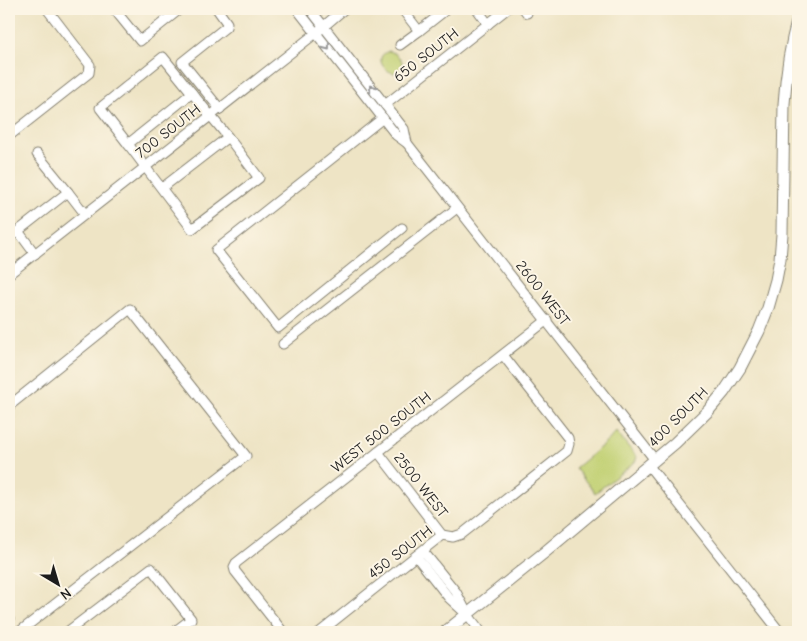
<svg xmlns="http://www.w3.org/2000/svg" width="807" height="641" font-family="'Comic Neue',sans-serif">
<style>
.green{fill:#c1d072;stroke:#6e7647}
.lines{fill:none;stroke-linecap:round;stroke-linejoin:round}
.minor-casing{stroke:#858070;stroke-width:11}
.major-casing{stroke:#858070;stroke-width:13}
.minor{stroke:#fff;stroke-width:9}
.major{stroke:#fff;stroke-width:11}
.oneway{stroke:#999}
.labels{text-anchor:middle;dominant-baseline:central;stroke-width:4;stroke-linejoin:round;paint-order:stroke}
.street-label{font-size:15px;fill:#1c1c1c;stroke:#fcf5e5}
</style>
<rect width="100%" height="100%" fill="#fcf5e5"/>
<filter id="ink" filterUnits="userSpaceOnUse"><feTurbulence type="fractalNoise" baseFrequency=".02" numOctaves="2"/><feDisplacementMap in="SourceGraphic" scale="10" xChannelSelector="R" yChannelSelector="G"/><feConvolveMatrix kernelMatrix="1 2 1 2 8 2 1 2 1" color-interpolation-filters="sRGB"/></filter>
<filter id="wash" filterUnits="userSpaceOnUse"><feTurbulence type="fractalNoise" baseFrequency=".0096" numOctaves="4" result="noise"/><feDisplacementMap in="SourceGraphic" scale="20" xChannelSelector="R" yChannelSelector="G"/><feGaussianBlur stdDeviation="1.12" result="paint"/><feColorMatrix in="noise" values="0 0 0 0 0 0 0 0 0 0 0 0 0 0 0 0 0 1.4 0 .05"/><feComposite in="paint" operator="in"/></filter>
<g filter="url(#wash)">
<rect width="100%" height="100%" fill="#eee4c5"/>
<!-- green -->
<g class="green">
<path d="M389,51C397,53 408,63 399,71C391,79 369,58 389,51Z"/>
<path d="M616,432L637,457L635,462L595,493L575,468L608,441Z"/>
</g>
</g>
<g filter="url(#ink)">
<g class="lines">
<defs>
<g id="minor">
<path d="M114,9L140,41L180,9"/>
<path d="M217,9L227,23L226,27L182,62L220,109"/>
<path d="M297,9L396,135L407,143L655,460"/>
<path d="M310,9L404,129L407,143"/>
<path d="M402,9L419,31L447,9"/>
<path d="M477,9L488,24"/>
<path d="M524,9L527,13"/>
<path d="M400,45L419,31"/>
<path d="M192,93L228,137L259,178L192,229L128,144Z"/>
<path d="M385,105L507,9"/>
<path d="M383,118L216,250L278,328L402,228"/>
<path d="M9,136L89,73L90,65L47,9"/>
<path d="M128,144L100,108L163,57L192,93"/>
<path d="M37,154L68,192"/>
<path d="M162,188L228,137"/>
<path d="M18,231L35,254"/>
<path d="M9,238L68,192L85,214"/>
<path d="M9,274L316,33L344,9"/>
<path d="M283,344L457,208"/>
<path d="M9,406L130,309L246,456L19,632"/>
<path d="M378,452L442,535"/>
<path d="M649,466L780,632"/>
<path d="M423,551L456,592L468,615L481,632"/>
<path d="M416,556L449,598L462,610"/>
<path d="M9,619V628"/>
<path d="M67,632L151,568L191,619L174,632"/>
<path d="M283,632L235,571L234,567L236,563L547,320"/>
<path d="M320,632L442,535L453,537L462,534L567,451L569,444L568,438L503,355"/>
</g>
<path id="major" d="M445,632L545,552L675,443L708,411L724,392L740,368L759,331L768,308L776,280L780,259L782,234L784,104C786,74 790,46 798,18"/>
</defs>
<!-- minor casing -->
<use href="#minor" class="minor-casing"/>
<!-- major casing -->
<use href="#major" class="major-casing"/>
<!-- minor -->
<use href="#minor" class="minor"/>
<!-- major -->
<use href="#major" class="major"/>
</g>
<!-- one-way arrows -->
<defs><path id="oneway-chevron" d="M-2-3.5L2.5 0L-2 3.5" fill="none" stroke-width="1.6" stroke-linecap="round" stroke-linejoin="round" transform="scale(1.25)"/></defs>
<g class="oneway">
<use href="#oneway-chevron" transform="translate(327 47) rotate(52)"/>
<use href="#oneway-chevron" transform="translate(372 88) rotate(-128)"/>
</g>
</g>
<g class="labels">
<!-- street labels -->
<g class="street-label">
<text transform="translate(426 55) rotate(-38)">650 SOUTH</text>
<text transform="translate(168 131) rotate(-38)">700 SOUTH</text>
<text transform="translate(543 293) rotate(52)">2600 WEST</text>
<text transform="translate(678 417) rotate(-45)">400 SOUTH</text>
<text transform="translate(381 432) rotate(-38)">WEST 500 SOUTH</text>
<text transform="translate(421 485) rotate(52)">2500 WEST</text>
<text transform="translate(400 552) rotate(-38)">450 SOUTH</text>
</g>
</g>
<!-- margin -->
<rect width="807" height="641" fill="none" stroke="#fcf5e5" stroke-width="30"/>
<!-- north arrow -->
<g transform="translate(58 584) rotate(142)" stroke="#fcf5e5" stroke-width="4" paint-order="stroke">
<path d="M0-4L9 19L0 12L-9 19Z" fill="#1c1c1c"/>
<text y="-8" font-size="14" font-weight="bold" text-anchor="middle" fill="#1c1c1c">N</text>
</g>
</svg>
